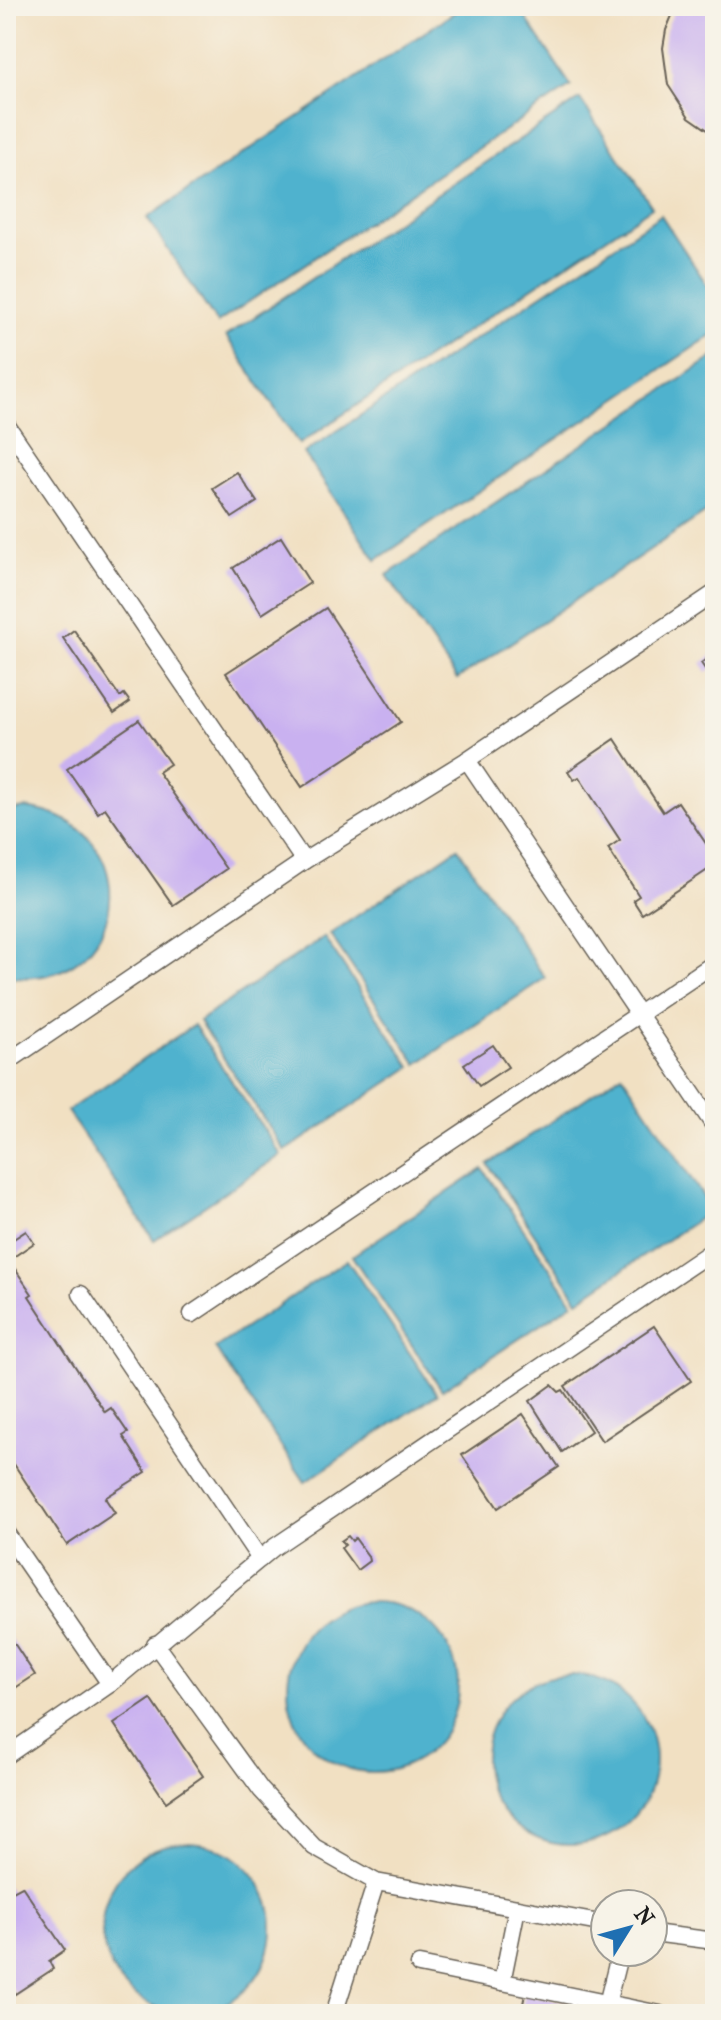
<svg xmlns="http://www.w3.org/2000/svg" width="721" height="2020" font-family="'IM FELL French Canon',serif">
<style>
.water{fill:#4fb2ce;stroke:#366775;stroke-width:2}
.building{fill:#c9b1f0}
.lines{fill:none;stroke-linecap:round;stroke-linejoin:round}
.lane-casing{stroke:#676156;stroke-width:19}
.lane{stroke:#fff;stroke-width:16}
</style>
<rect width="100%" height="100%" fill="#f7f3e8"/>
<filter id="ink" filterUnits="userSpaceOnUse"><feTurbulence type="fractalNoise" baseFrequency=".0125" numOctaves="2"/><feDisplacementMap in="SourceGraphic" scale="16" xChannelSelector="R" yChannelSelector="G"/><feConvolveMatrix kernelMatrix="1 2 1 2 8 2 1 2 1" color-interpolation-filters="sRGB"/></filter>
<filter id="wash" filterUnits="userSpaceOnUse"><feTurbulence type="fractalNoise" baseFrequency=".006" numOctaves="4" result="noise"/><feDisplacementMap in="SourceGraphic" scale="32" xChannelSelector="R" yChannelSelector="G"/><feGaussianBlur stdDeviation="1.8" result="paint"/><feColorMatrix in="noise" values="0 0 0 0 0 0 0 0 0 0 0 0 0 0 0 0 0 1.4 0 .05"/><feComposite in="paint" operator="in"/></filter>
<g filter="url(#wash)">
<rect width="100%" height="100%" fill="#f1e0c2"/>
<!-- water -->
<g class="water">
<path d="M464,6H518L571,86L217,323L147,218Z"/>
<path d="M580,99L652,207L299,444L226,336Z"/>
<path d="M661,215L715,297V333L376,560L304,453Z"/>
<path d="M715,356V506L457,679L387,575Z"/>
<path d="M25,808C152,823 130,995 6,976V811Z"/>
<path d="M458,848L545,978L417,1064L330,934Z"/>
<path d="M324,937L411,1067L285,1151L199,1021Z"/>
<path d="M194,1025L281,1155L154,1240L67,1111Z"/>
<path d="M622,1074L712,1210L578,1300L488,1164Z"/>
<path d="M483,1169L573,1303L442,1390L352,1256Z"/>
<path d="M347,1260L437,1394L305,1482L215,1348Z"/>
<circle cx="373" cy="1687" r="85"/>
<circle cx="570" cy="1760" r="85"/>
<circle cx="187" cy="1928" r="85"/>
</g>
<g id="blocks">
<!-- building -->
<g class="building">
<path d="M676,6H715V135L689,117L668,85L663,48L666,30Z"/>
<path d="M237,472L257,502L232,518L212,488Z"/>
<path d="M281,537L310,583L262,614L233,568Z"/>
<path d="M326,608L401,722L302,787L226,673Z"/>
<path d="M74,630L120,697L124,694L130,702L114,713L63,638Z"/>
<path d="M715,653V673L712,669L707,672L701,663Z"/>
<path d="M139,720L170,764L158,772L226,869L173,905L105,808L98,813L67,769Z"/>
<path d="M615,739L663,812L678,802L709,848L715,844V865L642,914L633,900L639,896L608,848L620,840L579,777L574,780L568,771Z"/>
<path d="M493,1045L508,1067L479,1086L464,1064Z"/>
<path d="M26,1231L34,1243L9,1260L32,1294L29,1296L105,1412L111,1408L128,1433L123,1436L146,1472L105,1498L115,1513L67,1545L6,1452V1244Z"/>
<path d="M654,1326L691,1381L602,1441L565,1386Z"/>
<path d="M552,1385L559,1392L563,1390L591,1431L562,1452L530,1401Z"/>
<path d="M523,1414L559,1467L498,1508L462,1455Z"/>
<path d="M348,1536L352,1541L355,1538L368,1556L369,1561L357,1570L341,1548L345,1545L341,1541Z"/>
<path d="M6,1631L35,1675L6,1694Z"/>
<path d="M151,1699L203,1776L166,1802L114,1724Z"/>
<path d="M6,1884L11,1892L22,1886L65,1950L49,1961L53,1969L15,1994L11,1987L6,1990Z"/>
<path d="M525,1994L578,2005L576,2014H521Z"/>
</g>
</g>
</g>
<g filter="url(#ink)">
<use href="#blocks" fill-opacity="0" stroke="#676156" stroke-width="2"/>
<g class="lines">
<defs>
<g id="lane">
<path d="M6,424L304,861"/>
<path d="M467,760L715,1127"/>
<path d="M6,1063L304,861L467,760L715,593"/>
<path d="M81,1294L260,1559"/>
<path d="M192,1314L715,963"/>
<path d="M6,1533L110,1684"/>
<path d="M155,1644L261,1790L314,1847L376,1882L605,1924"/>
<path d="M6,1756L110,1684L273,1548L715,1249"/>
<path d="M653,1933L715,1941"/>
<path d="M419,1965L660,2014"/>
<path d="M502,1982L517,1908"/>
<path d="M607,2004L620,1952"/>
<path d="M334,2014L376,1882"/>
</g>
</defs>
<!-- lane casing -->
<use href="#lane" class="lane-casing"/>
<!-- lane -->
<use href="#lane" class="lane"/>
</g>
</g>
<!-- margin -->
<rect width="721" height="2020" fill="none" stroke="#f7f3e8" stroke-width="32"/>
<!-- north arrow -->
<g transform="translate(629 1928) rotate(53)"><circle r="38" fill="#f7f3e8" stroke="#9f9d96" stroke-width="2"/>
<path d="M0-6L14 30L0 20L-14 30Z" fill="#1f6fb2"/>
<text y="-12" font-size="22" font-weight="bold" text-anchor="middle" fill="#1c1c1c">N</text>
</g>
</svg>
